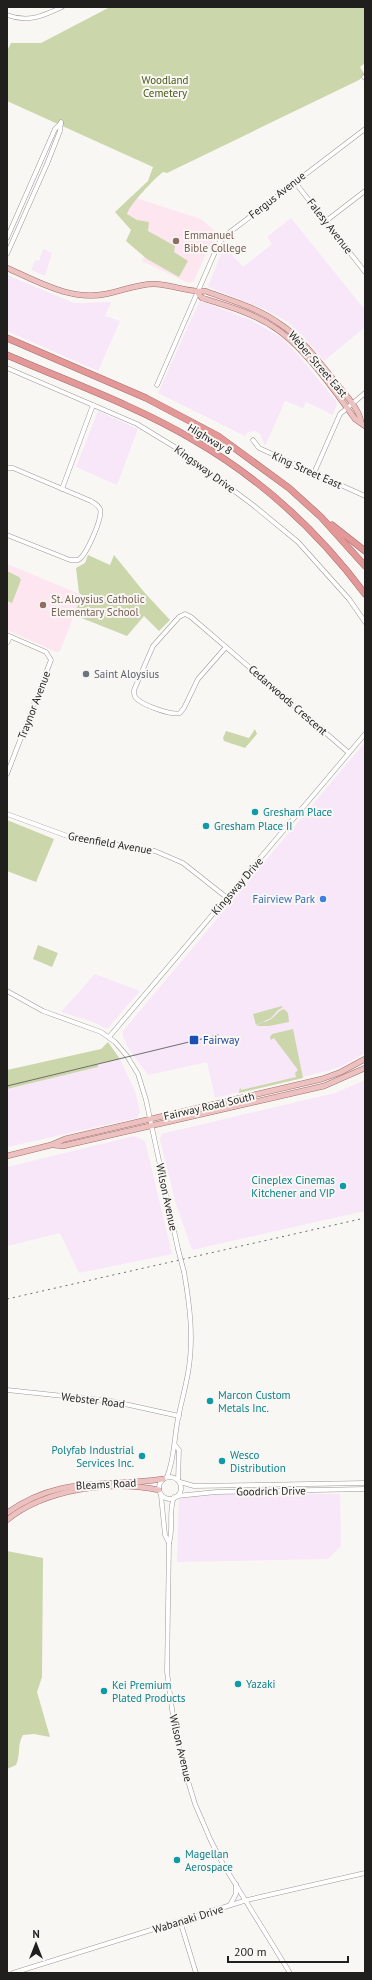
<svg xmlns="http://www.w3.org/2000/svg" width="372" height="1980" font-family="'PT Sans',sans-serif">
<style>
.commercial{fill:#f8e7f9}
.education{fill:#fee6f1}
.green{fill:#cbd6ab}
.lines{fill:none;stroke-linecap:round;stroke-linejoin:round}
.minor-casing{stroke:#9b9996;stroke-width:5}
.major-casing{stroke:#9f6e6d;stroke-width:6}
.highway-casing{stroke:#9f6e6d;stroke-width:7}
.minor{stroke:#fff;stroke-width:4}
.major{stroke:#eec1c1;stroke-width:5}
.highway{stroke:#e39897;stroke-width:6}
.tram{stroke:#706e6c;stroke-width:1}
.rail{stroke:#706e6c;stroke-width:1;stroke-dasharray:2 4;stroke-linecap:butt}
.minor-bridge-casing{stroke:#9b9996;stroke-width:5;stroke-linecap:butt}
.minor-bridge{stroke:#fff;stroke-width:4}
.education-dot{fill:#8d6e63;stroke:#f9f7f4;stroke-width:1.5}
.worship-dot{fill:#6b7280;stroke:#f9f7f4;stroke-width:1.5}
.culture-dot{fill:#0f9aa8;stroke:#f9f7f4;stroke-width:1.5}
.shop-dot{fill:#3f7fe0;stroke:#f9f7f4;stroke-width:1.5}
.transit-dot{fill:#1a4fb4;stroke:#f9f7f4;stroke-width:1.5}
.labels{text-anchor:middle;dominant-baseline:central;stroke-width:4;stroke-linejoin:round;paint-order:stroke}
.park-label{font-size:11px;fill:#4c591b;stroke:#f9f7f4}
.street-label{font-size:11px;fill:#201f1e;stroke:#f9f7f4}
.education-label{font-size:11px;fill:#785e54;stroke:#f9f7f4;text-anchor:start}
.worship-label{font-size:11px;fill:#5b616d;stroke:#f9f7f4;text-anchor:start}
.culture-label{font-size:11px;fill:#0d838f;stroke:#f9f7f4;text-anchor:start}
.shop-label{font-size:11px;fill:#366cbe;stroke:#f9f7f4;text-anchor:end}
.transit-label{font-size:11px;fill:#164399;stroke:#f9f7f4;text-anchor:start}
</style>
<rect width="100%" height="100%" fill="#f9f7f4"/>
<!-- commercial -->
<g class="commercial">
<path d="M291,218L365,310V327L324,361L305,338L288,322L264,309L208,287L224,246L243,267L272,244L267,237Z"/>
<path d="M43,249L52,253L45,276L31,270L35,260L39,261Z"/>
<path d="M7,275L74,303L111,302L105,316L120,321L98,371L7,331Z"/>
<path d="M201,301L251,320L282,338L301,358L336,401L337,404L333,415L306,402L303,408L285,401L265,446L260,434L256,431L248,432L245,436L158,393L199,302Z"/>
<path d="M98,411L138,429L117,485L76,467Z"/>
<path d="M365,742V1053L342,1066L327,1071L215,1098L207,1062L148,1075L128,1048L123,1037V1031Z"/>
<path d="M95,974L140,991L107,1029L93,1022L61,1012Z"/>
<path d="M120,1059L135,1091L140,1112L137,1118L7,1147V1089L98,1067L97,1064Z"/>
<path d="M365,1080V1211L192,1250L176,1204L160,1140L161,1134L335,1093Z"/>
<path d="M134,1136L145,1141L172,1254L79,1273L60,1233L7,1246V1167Z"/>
<path d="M179,1494H340L341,1546L328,1559L177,1562Z"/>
</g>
<!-- education -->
<g class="education">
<path d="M130,196L201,219L219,235L209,247L194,281L190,283L184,281L142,261L145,254L134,249L143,227L121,218Z"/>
<path d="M7,564L82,595L60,651L56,652L7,630Z"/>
</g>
<!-- green -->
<g class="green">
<path d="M110,7H365V63L360,67L365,75L359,80L167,173L163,172C154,179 130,204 127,214L137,220L149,222L148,231L175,246L174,252L188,261L179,277L147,259L126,241L131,230L115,212L148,181L153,167L7,101V51L11,43H41Z"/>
<path d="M88,555L110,565L114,555L144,592L170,620L159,631L144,616L127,636L74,615L82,595L79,593L76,568L85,563Z"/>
<path d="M7,571L19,577L21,580L12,603L7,601Z"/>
<path d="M255,729L257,734L245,748L224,741L223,738L226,731L249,738Z"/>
<path d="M7,820L54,839L36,882L7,871Z"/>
<path d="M38,945L58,953L52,967L33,959Z"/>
<path d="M282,1006V1008L278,1010L271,1018L256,1025L253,1014Z"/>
<path d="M284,1009L288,1013L289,1022L269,1026H257C261,1021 264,1023 269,1020C276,1017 277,1011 284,1009Z"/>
<path d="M293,1029L303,1078L239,1093L240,1087L241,1090L296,1077L295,1073L298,1070L274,1038L271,1040L270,1037L272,1034Z"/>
<path d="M108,1042L120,1059L98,1064V1067L7,1089V1070L101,1049Z"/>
<path d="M7,1551L43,1558L42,1677L37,1692L50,1737L34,1734L23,1735C17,1744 21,1754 16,1765L7,1769Z"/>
</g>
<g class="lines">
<defs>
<g id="minor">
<path d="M7,15C28,23 43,16 62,7"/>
<path d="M364,77L365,78"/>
<path d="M294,181L365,272"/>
<path d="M326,221L365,191"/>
<path d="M7,238L55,129L61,123"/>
<path d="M7,254L47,164L60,131L61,122"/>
<path d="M7,368L137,424L178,449L253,505L298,542L349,599L365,622"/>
<path d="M157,385L219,243L230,232L365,129"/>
<path d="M253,440L259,448L365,496"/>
<path d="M7,468H13L91,501C94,503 98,505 100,509C103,518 86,556 78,560H70L7,535"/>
<path d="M314,473L340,414L365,393"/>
<path d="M62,489L93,405"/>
<path d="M7,635L46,652L51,660L7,774"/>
<path d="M7,643L10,637"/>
<path d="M226,647L198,679L184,708L180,713C172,716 143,705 137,699C134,697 134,694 134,690L153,646L179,617L185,614L191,617L349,753"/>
<path d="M7,814L70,837L155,851L183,863L226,897"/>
<path d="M7,991L43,1011L101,1032L115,1042L127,1056L138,1074L146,1100L178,1249"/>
<path d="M109,1037L365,734"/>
<path d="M7,1390L111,1401L179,1416"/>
<path d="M175,1445L179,1450L178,1480"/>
<circle cx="170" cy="1488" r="11"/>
<path d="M167,1477C174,1460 174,1442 177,1424C180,1407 185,1390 188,1373C194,1339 190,1306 184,1272"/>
<path d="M180,1482L194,1486L365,1483"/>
<path d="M161,1495L165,1535L169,1543"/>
<path d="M177,1496L216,1492L365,1489"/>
<path d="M174,1497C168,1512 174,1528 169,1543L167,1672L175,1731L185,1771L195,1804L211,1841L223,1864L290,1973"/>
<path d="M230,1905L236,1894V1884"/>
<path d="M180,1921L196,1973"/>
<path d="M13,1973L247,1900L365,1873"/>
</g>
<g id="major">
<path d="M7,268C39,282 70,301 106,294C122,291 137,284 154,284C171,284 188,293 205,291C230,300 258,308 280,324C303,339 320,363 337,384C345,395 359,408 361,422"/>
<path d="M197,292L202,298C228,306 256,314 278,330C306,350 335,391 355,419L365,426"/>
<path d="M53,1145L63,1146L324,1086L365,1068"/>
<path d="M7,1156L51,1145L65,1139L322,1079L341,1072L365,1059"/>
<path d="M7,1513C60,1475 104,1488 163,1479"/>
<path d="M7,1520C45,1489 111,1480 159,1490"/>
</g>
<g id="highway">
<path d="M7,338L146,398L218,436L289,488L321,517L365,566"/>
<path d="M7,355C69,382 134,405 192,439C260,478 318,531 365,594"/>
<path d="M332,525L365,551"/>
</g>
</defs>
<!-- minor casing -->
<use href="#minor" class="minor-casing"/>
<!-- major casing -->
<use href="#major" class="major-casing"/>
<!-- highway casing -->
<use href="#highway" class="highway-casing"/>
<!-- minor -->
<use href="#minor" class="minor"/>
<!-- major -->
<use href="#major" class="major"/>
<!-- highway -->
<use href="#highway" class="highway"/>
<!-- tram -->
<path class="tram" d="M7,1086L218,1035"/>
<!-- rail -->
<path class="rail" d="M7,1299L365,1218"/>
<defs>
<path id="minor-bridge" d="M178,1249L184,1272"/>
</defs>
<!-- minor-bridge casing -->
<use href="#minor-bridge" class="minor-bridge-casing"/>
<!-- minor-bridge -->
<use href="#minor-bridge" class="minor-bridge"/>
</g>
<!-- markers -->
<g class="education-dot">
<circle cx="176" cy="241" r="4"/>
<circle cx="43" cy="605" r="4"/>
</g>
<circle class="worship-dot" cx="86" cy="674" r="4"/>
<g class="culture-dot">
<circle cx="255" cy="812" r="4"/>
<circle cx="206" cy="826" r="4"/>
<circle cx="343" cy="1186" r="4"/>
<circle cx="210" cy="1401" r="4"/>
<circle cx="142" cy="1456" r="4"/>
<circle cx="222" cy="1461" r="4"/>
<circle cx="238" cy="1684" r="4"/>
<circle cx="104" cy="1691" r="4"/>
<circle cx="177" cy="1860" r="4"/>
</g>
<circle class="shop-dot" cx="323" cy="899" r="4"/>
<rect class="transit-dot" x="189" y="1035" width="10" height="10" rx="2"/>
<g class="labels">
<!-- park labels -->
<g class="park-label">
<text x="165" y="80">Woodland<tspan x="165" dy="13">Cemetery</tspan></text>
</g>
<!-- street labels -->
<g class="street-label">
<text transform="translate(277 195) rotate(-38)">Fergus Avenue</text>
<text transform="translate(330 226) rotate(52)">Falesy Avenue</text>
<text transform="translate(318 364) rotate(49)">Weber Street East</text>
<text transform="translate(210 439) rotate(31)">Highway 8</text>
<text transform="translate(205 469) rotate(36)">Kingsway Drive</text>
<text transform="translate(307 470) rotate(24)">King Street East</text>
<text transform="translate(288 700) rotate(41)">Cedarwoods Crescent</text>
<text transform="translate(34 705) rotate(-69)">Traynor Avenue</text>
<text transform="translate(110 843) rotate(10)">Greenfield Avenue</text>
<text transform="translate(237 886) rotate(-49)">Kingsway Drive</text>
<text transform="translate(209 1106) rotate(-13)">Fairway Road South</text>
<text transform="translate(167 1197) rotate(78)">Wilson Avenue</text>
<text transform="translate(93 1400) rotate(7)">Webster Road</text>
<text transform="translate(106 1484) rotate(-3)">Bleams Road</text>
<text transform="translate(271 1491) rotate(-1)">Goodrich Drive</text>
<text transform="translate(181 1748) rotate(77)">Wilson Avenue</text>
<text transform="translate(188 1919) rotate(-17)">Wabanaki Drive</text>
</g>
<!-- education labels -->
<g class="education-label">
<text x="184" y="235">Emmanuel<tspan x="184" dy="13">Bible College</tspan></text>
<text x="51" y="599">St. Aloysius Catholic<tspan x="51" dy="13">Elementary School</tspan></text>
</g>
<!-- worship labels -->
<g class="worship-label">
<text x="94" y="674">Saint Aloysius</text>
</g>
<!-- culture labels -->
<g class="culture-label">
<text x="263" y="812">Gresham Place</text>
<text x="214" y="826">Gresham Place II</text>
<text x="335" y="1180" text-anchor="end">Cineplex Cinemas<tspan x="335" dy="13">Kitchener and VIP</tspan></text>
<text x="218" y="1395">Marcon Custom<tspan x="218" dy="13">Metals Inc.</tspan></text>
<text x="134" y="1450" text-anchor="end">Polyfab Industrial<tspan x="134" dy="13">Services Inc.</tspan></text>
<text x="230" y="1455">Wesco<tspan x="230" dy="13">Distribution</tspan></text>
<text x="246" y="1684">Yazaki</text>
<text x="112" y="1685">Kei Premium<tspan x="112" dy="13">Plated Products</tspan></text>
<text x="185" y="1854">Magellan<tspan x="185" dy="13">Aerospace</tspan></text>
</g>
<!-- shop labels -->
<g class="shop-label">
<text x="315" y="899">Fairview Park</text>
</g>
<!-- transit labels -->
<g class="transit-label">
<text x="203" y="1040">Fairway</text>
</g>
</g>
<!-- border -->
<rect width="372" height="1980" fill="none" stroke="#201f1e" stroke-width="16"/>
<!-- north arrow -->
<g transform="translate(36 1944)" stroke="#f9f7f4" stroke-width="3" paint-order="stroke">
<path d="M0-3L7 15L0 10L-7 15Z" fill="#201f1e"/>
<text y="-6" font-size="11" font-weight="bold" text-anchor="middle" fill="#201f1e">N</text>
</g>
<!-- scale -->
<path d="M228 1956v6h120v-6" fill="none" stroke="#201f1e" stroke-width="2"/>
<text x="234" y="1956" font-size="12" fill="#201f1e" stroke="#f9f7f4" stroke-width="3" paint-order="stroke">200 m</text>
</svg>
